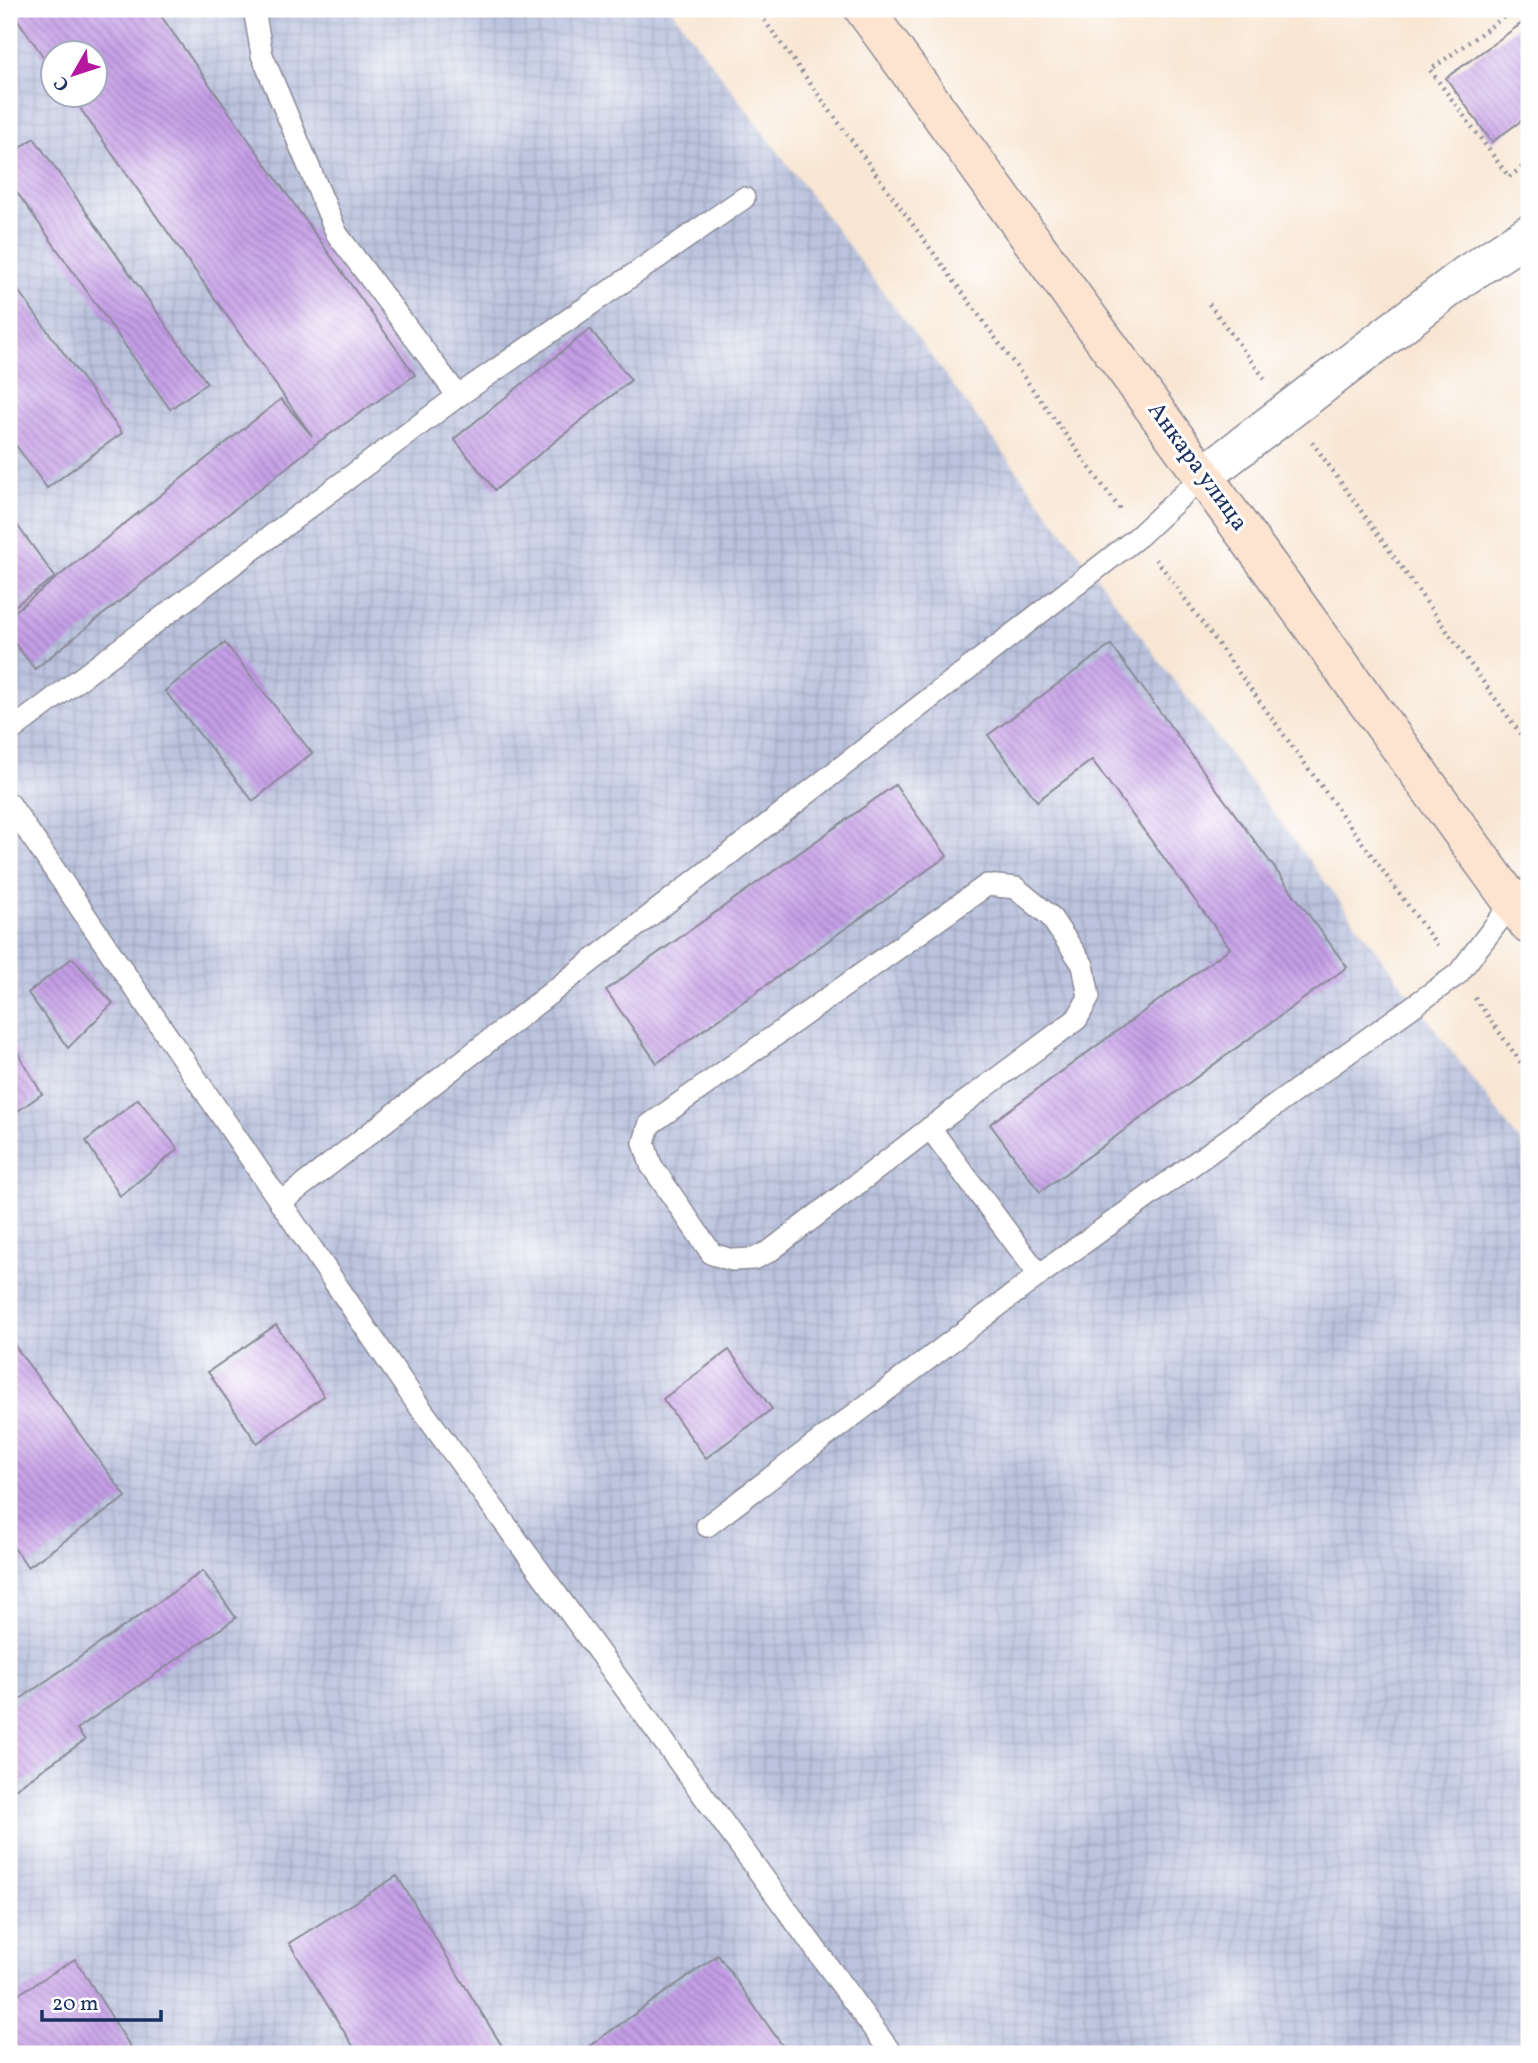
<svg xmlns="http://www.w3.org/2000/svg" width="1538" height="2063" font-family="Vollkorn,serif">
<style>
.industrial{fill:url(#industrial-grid);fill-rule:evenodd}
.building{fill:url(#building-back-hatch)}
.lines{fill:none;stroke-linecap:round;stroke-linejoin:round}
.lane-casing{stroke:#8a8a98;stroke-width:24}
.street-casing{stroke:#8a8a98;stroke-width:41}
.secondary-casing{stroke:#8a8a98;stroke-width:41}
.path{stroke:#8a8a98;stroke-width:4.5;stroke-dasharray:2 5;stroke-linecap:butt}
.lane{stroke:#fff;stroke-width:21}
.street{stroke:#fff;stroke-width:38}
.secondary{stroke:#fde4d1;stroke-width:38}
.labels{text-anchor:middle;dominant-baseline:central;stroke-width:6;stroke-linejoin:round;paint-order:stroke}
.street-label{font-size:24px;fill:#1b2f5e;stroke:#fff}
</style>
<defs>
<pattern id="industrial-grid" width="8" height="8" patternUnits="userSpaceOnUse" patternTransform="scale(1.75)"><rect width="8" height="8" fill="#bbc3de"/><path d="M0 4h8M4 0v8" fill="none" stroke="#a0a8c1"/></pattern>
<pattern id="building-back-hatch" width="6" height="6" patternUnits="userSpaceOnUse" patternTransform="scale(1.75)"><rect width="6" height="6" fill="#c59ee6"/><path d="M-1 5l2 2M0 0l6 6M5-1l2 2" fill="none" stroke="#9f81be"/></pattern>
</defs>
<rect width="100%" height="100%" fill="#fff"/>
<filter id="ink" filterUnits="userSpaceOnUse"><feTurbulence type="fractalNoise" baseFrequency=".0143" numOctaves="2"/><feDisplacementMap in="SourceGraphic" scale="14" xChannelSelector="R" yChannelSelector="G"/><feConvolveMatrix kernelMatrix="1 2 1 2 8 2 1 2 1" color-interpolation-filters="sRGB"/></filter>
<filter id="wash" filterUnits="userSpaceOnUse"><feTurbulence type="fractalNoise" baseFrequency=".00686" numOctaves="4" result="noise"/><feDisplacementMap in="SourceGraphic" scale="28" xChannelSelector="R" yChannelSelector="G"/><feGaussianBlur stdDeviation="1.57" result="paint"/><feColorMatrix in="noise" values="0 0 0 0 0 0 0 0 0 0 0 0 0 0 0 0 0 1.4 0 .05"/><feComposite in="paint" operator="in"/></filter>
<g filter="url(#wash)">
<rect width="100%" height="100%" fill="#f8e6d3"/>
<!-- industrial -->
<path class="industrial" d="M9,9H671L1529,1154V2054H9ZM52,52H94V94H52Z"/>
<g id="blocks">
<!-- building -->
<g class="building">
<path d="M10,9H156L415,375L317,443L35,669L9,636V616L281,399L312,436L70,94H94V52H52V69Z"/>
<path d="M1529,18V115L1492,142L1446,78Z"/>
<path d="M34,138L207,383L170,409L9,181V156Z"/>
<path d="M9,278L122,433L47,488L9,436Z"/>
<path d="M590,329L631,380L495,490L454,439Z"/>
<path d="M9,514L55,577L9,610Z"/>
<path d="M225,643L312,753L253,801L165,691Z"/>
<path d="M1111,645L1347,967L1040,1192L990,1124L1230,948L1092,760L1037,801L988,735Z"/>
<path d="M895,785L947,856L657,1063L606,990Z"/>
<path d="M72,958L113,1003L68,1048L28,993Z"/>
<path d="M9,1038L42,1094L9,1117Z"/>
<path d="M138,1099L178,1149L120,1196L86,1141Z"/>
<path d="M276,1325L324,1396L257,1443L208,1372Z"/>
<path d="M9,1338L126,1497L28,1567L9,1541Z"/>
<path d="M729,1350L772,1409L706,1458L663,1399Z"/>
<path d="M203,1571L236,1618L77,1729L85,1740L9,1793V1707Z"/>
<path d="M397,1876L507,2054H358L289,1943Z"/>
<path d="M718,1955L782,2045L769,2054H594L588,2047Z"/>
<path d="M75,1959L135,2054H9V2000Z"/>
</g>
</g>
</g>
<g filter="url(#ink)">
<use href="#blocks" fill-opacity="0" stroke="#8a8a98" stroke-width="2"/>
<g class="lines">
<defs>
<g id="lane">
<path d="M254,9L262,55L337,234L458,396"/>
<path d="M9,732L458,396L744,198"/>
<path d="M9,803L414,1399L892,2054"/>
<path d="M987,885L1016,888L1050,916L1083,965L1089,997L1077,1019L930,1128L770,1251L754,1259L732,1260L712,1254L651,1165L644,1143L649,1125Z"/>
<path d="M930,1128L1039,1275"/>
<path d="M280,1203L1139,536L1203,476"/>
<path d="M707,1526L1039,1275L1458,974L1513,902L1529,888"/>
</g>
<path id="street" d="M1203,476L1466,275L1529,234"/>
<path id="secondary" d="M864,9L1529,925"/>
</defs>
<!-- lane casing -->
<use href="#lane" class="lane-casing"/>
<!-- street casing -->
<use href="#street" class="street-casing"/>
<!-- secondary casing -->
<use href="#secondary" class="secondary-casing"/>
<!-- path -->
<g class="path">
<path d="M756,9L1122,512"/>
<path d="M1515,9L1430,70L1509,177L1529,162"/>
<path d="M1209,304L1265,379"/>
<path d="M1312,442L1529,746"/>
<path d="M1156,559L1439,948"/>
<path d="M1475,998L1529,1074"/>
</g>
<!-- lane -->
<use href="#lane" class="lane"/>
<!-- street -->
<use href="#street" class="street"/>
<!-- secondary -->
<use href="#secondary" class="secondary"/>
</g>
</g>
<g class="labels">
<!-- street labels -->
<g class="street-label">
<text transform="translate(1197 467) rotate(54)">Анкара улица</text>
</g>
</g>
<!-- margin -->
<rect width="1538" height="2063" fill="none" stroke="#fff" stroke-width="35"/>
<!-- north arrow -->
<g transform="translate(74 74) rotate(231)"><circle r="33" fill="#ffffff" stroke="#a4acbf" stroke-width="2"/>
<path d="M0-5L12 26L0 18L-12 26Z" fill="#b5179e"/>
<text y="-10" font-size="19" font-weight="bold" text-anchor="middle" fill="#1b2f5e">С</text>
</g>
<!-- scale -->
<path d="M42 2010v10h119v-10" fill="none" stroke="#1b2f5e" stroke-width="3.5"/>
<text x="52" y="2010" font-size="21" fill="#1b2f5e" stroke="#ffffff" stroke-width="5" paint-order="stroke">20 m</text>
</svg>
